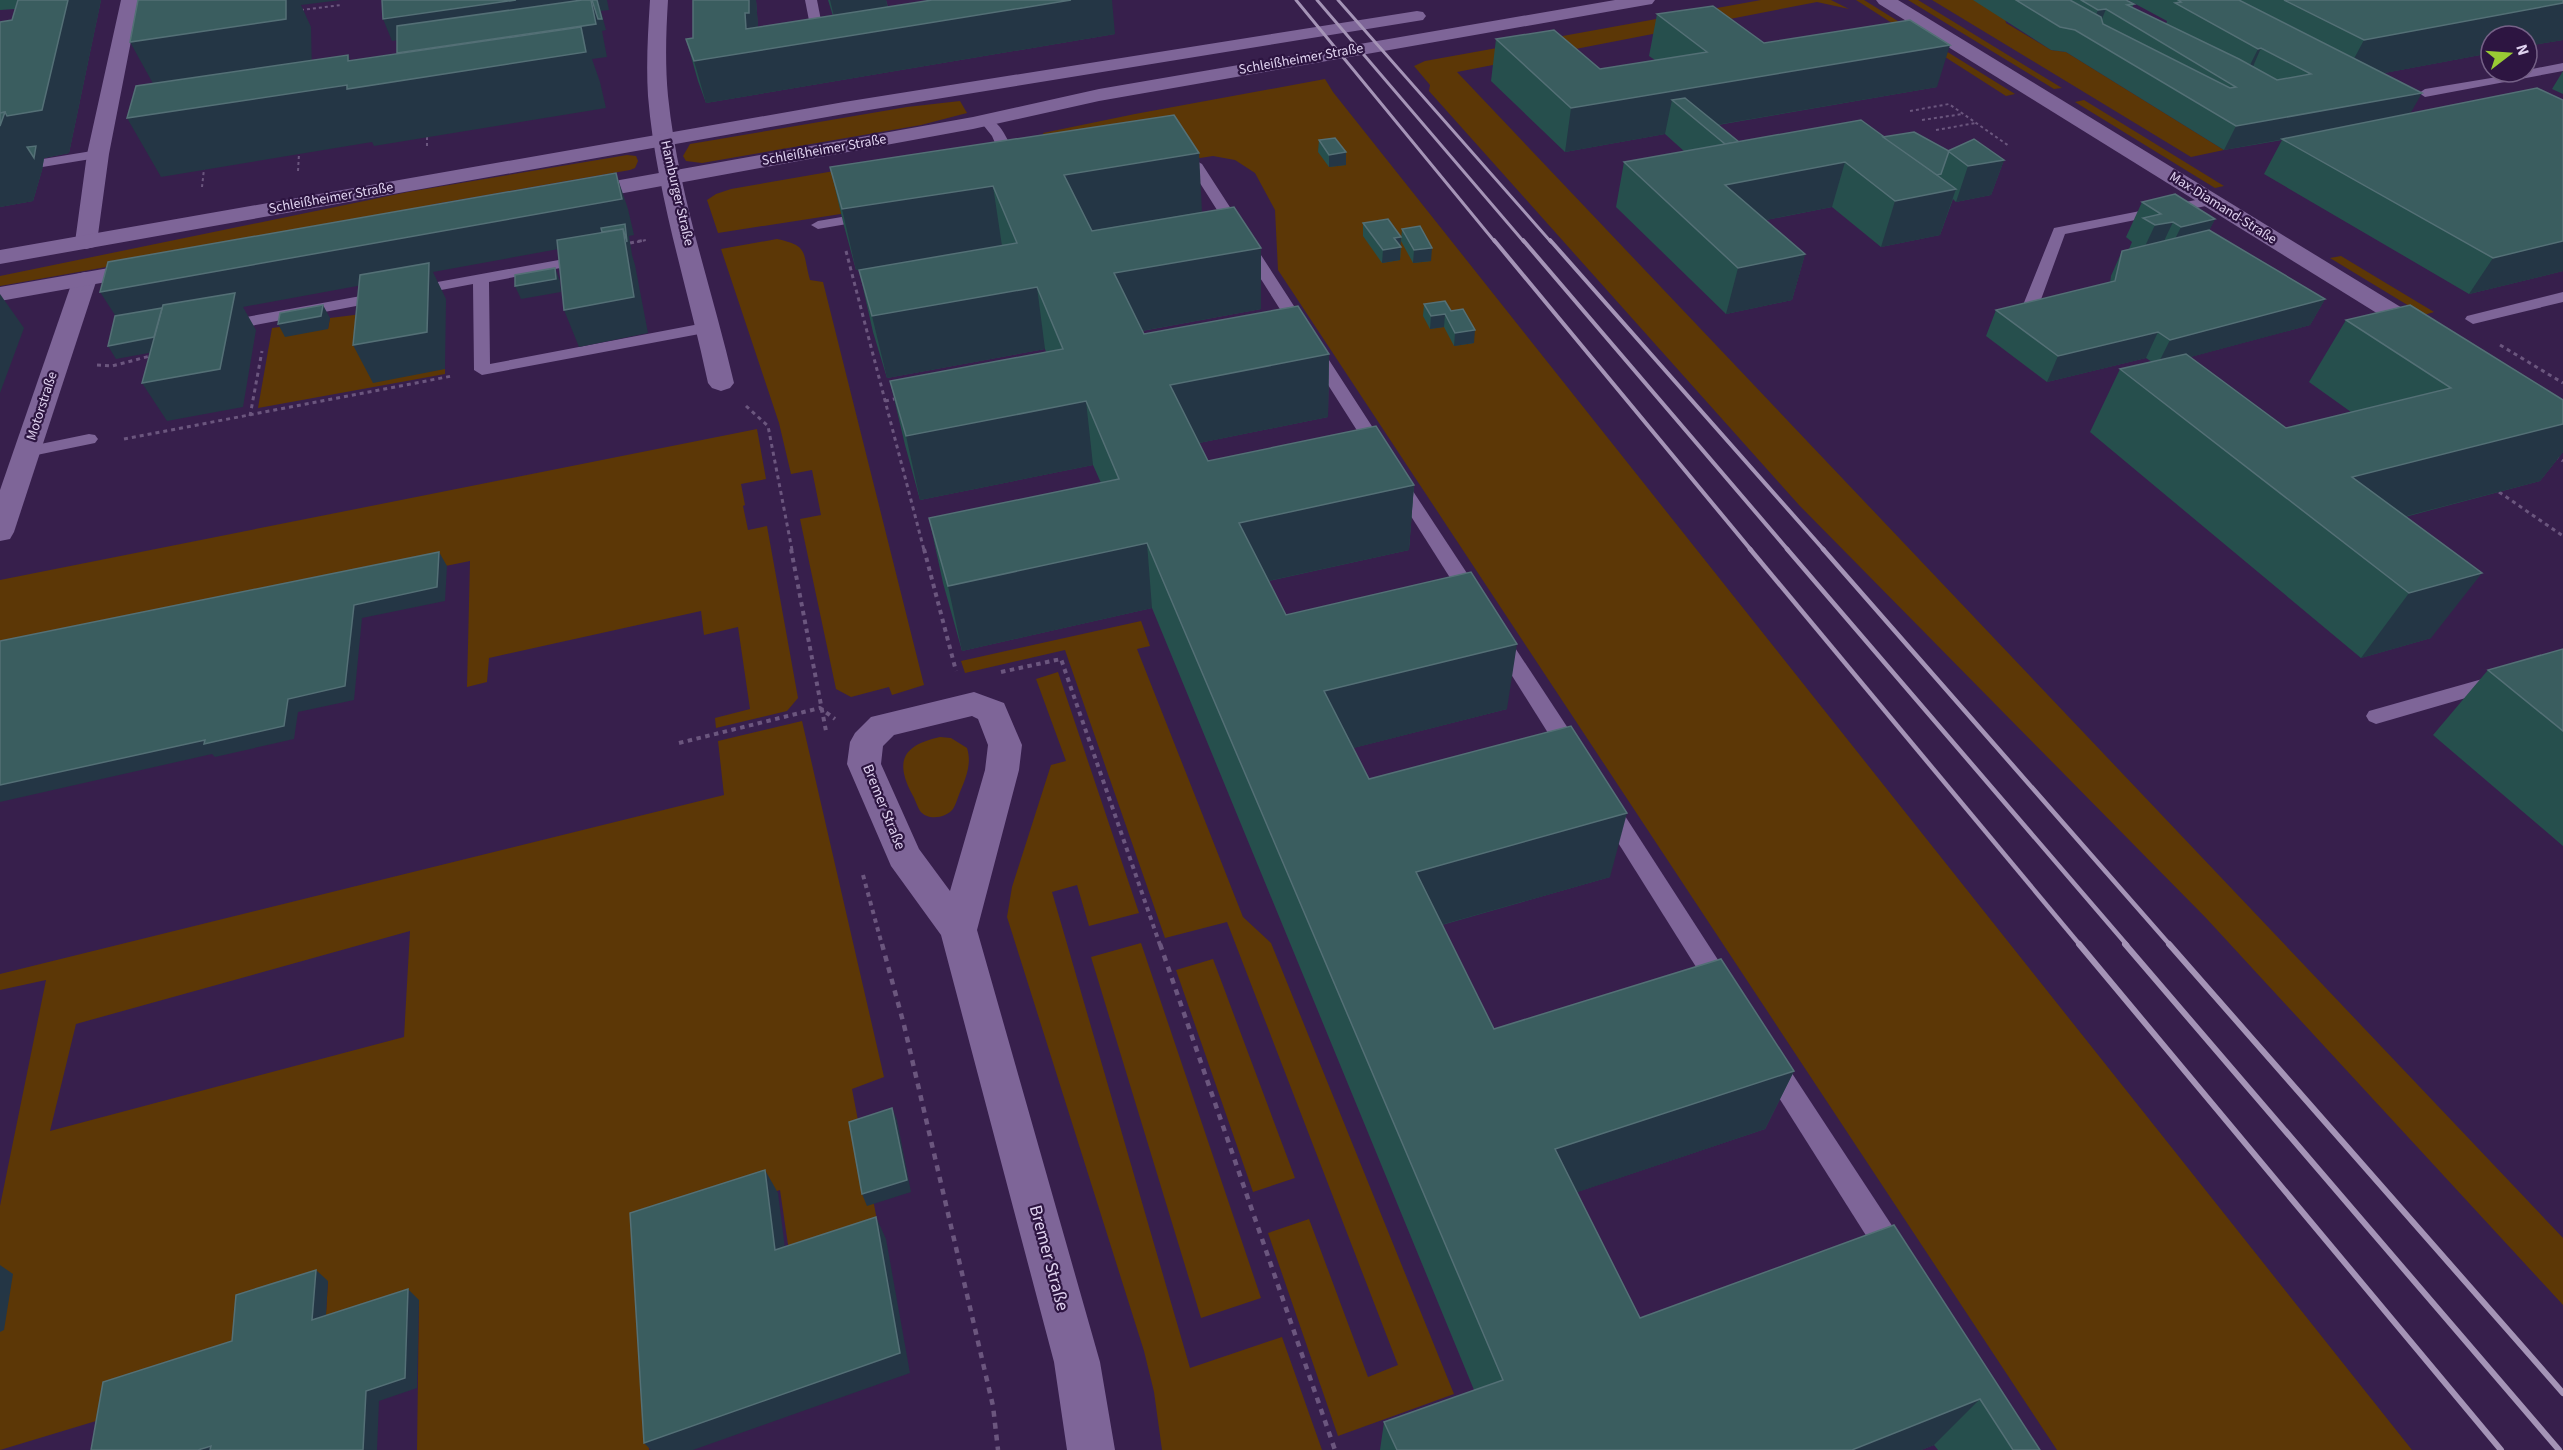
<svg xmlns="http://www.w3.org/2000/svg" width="2563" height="1450" font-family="'Source Sans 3',sans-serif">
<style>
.green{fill:#5c3706;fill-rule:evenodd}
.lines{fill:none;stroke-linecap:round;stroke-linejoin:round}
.path-far3{stroke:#6b567e;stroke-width:2;stroke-dasharray:3 3;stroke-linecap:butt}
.path-far2{stroke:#6b567e;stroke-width:3;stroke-dasharray:4 4;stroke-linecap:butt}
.path-far1{stroke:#6b567e;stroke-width:4;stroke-dasharray:4.5 4.5;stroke-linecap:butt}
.path{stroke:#6b567e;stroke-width:4.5;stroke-dasharray:6 6;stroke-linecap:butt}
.lane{fill:#7e6598;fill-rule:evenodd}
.street{fill:#7e6598;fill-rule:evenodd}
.secondary{fill:#7e6598;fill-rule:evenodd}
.rail-far3{stroke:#a594b7;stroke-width:3}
.rail-far2{stroke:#a594b7;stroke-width:4}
.rail-far1{stroke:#a594b7;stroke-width:4.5}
.rail{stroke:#a594b7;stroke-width:6}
.wall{fill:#264f4d}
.shaded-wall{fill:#243645}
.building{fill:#3a5d5f;stroke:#547076;stroke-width:1.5}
.labels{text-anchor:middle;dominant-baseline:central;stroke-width:4.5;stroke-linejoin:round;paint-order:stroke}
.far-street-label{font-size:14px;fill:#e0d3f0;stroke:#2d1541}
.street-label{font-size:15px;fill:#e0d3f0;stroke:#2d1541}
.near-street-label{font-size:18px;fill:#e0d3f0;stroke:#2d1541}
</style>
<rect width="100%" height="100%" fill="#371f4c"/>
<!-- green -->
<g class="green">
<path d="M1761,0H1831L1849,9L1817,2L1457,72L2563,1238V1305L2206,918L1799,505L1429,91L1430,85L1414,66L1425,61Z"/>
<path d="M1856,0H1864L2015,94L2006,96Z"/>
<path d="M1908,0H1918L2062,88L2054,89Z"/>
<path d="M1932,0H1974L2005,18L2006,23L2051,50L2066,52L2224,150L2191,157Z"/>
<path d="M1325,79L1333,92L2412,1450H2057L1278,270L1275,210L1255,173L1235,160L1213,156L1064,179L1043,133L1135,114Z"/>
<path d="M2084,100L2224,186L2215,188L2075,102Z"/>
<path d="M960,101L967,113L921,125L702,163L686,161L683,156L690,144L907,107Z"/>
<path d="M950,151L982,192L718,233L707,200L716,194L731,189Z"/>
<path d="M627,155L636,156L638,161L635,168L630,170L435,204L363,221L0,286V276L408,192Z"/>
<path d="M777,239C809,246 802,251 810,280L823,282L924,685L892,695L889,687L851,697L836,689L800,519L821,515L812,470L791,474L779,423L721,249Z"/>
<path d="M2341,256L2434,312L2424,315L2330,258Z"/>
<path d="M378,312L445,369V374L258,408L272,328L287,326L328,329L330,318Z"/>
<path d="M757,429L766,479L741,484L745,505L743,506L748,530L767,526L798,698L787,711L716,728L715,718L750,709L738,627L704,635L701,611L489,658L487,682L467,687L470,561L0,657V580Z"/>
<path d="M1141,621L1150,646L1137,649L1243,917L1271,943L1454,1394L1338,1436L1268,1233L1309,1219L1368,1377L1398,1365L1227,922L1165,938L1065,650L965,673L961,661Z"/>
<path d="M1058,672L1139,913L1089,926L1077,885L1052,892L1190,1368L1282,1337L1322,1450H1162L1154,1392L1144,1351L1007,917L1012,887L1051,765L1066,761L1036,679Z"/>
<path d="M802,721L884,1077L852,1089L880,1236L791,1265L780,1190L643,1234L649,1450H417L419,1300L325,1330L328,1281L246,1351L106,1418L0,1450V1206L46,980L0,990V974L724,795L718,741ZM410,931L404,1037L50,1131L76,1024Z"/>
<path d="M940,737L951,738L967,748C972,763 966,778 960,792C958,797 956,804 953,809C946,818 928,821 920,811C917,806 915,799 912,794C894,760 904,745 940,737Z"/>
<path d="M1141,943L1261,1298L1201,1318L1091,957Z"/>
<path d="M1213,959L1295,1178L1253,1192L1176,970Z"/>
</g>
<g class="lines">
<!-- path-far3 -->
<g class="path-far3">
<path d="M301,10L341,5"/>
<path d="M1910,111L1949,104L2009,146"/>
<path d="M1922,120L1963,114"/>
<path d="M1936,130L1976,123"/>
<path d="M427,137V149"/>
<path d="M298,171L299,154"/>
<path d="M202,187L204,169"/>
<path d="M637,242L646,240"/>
</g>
<!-- path-far2 -->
<g class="path-far2">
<path d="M630,243L645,240"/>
<path d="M846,251L924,550"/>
<path d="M2500,345L2563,383"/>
<path d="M97,365L112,366L154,355"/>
<path d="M885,401L899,398"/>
<path d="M746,406L768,426L792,550"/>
<path d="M250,416L262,351"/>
<path d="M124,439L452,376"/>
<path d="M2555,456L2563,461"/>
<path d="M2499,492L2563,536"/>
</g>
<!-- path-far1 -->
<g class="path-far1">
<path d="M791,549L826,731"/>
<path d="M924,549L956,671"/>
<path d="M1001,672L1061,659L1160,945"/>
<path d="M679,743L820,708L835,719"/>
<path d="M863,875L882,945"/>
</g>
<!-- path -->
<g class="path">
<path d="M882,944L904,1025L993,1406L998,1450"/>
<path d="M1160,944L1335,1450"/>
</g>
<!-- lane -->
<g class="lane">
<path d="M805,0H817L826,46L824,49H816L814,46Z"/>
<path d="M2563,63V71L2425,97L2419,93L2425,89L2527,72V70Z"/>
<path d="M986,117C1004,122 1012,151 1019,166L1017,169H1007L1005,166L992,136L980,121Z"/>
<path d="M98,150L105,154L103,157L0,174V166Z"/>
<path d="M1195,160L1202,164L1388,451L1385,455H1373L1370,451L1191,169L1177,171L1170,167L1172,164Z"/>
<path d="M2211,197L2216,198L2218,201L2216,204L2065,234L2039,305L2031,310L2023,305L2054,228Z"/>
<path d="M871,212L876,213L878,216L876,219L818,229L811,225L818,221Z"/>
<path d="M586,255L593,259L591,262L489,282L490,364L710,322L718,327L710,332L482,375L474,370L473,284L224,331L216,326L224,321Z"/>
<path d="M2563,292V302L2473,324L2465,319L2467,316Z"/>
<path d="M89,434L95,435L98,439L95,443L27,457L21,456L18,452L21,448Z"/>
<path d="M1397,475L1403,476L1480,593L1483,598L1480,603L1473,604L1466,603L1388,480L1391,476Z"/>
<path d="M1499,632L1506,634L1581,748L1584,754L1581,760L1573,762L1565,760L1489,639L1492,634Z"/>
<path d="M2500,674L2507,676L2510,681L2507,686L2376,724L2369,721L2366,716L2369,711Z"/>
<path d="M1608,799L1616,802L1731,980L1734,987L1731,994L1722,997L1713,994L1600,814L1597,808L1600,802Z"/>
<path d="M1771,1052L1780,1055L1904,1244L1908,1254L1904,1264L1894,1268L1884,1264L1762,1071L1758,1063L1762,1055Z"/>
</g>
<!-- street -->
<g class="street">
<path d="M121,0H139L109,154L97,242L94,247L86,249L78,247L75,242L87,154Z"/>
<path d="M650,0H668C666,32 665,64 668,96C678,194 712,288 734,383L730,388L721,391L712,388L708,383C688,288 656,193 648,96C646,64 648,32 650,0Z"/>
<path d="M1876,0H1898L2435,328L2438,333L2435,338L2426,340L2417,338L1879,4Z"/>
<path d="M85,272L93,274L97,279L14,532L10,539L0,541V490L73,279L77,274Z"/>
<path d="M974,692L1004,703L1022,745L1019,770L977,930L1100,1362L1115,1450H1067L1054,1362L941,935L891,866L847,764L850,742L855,733L871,717ZM972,716L978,719L988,745L985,770L950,891L919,849L881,764L883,746L894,735Z"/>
</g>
<!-- secondary -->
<g class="secondary">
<path d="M1615,0H1655L1652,4L1646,5L1099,101L973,129L575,202L567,200L564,195L567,190L575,188L973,117L1099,89Z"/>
<path d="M1417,11L1423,12L1426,16L1423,20L844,114L0,264V250L844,102Z"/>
<path d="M149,261L157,263L161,268L157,273L0,301V287Z"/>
</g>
<!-- rail-far3 -->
<g class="rail-far3">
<path d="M1296,0L1495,242"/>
<path d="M1317,0L1524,242"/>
<path d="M1338,0L1551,242"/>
</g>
<!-- rail-far2 -->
<g class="rail-far2">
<path d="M1494,240L1751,550"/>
<path d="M1523,240L1788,550"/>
<path d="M1550,240L1824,550"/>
</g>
<!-- rail-far1 -->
<g class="rail-far1">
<path d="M1750,549L2080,945"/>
<path d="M1787,549L2127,945"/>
<path d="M1823,549L2170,945"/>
</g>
<!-- rail -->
<g class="rail">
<path d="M2079,944L2501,1450"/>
<path d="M2125,944L2559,1450"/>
<path d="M2169,944L2563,1393"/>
</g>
</g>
<!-- wall -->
<g class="wall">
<path d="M0,0H101L69,153L44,158L42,170L33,201L0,207V22L12,20L15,9L0,10Z"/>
<path d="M693,0H756L758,28L833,16L828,0H886L888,7L1115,34L706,103L698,81L686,39L693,38Z"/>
<path d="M1973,0H2126L2134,4L2132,8L2166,24L2167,21L2128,0H2563V40L2527,46V36L2491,53L2384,73L2410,114L2563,271L2469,294L2264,174L2282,140L2224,150L2066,52L2051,50Z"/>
<path d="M1657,14L1764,43L1937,87L1718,125L1739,142L1883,137L1949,151L2004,160L1991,195L1956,202L1953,199L1940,235L1881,247L1832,207L1766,220L1805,254L1792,300L1726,314L1616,207L1624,162L1685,152L1665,134L1565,152L1491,81L1496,39L1600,69L1655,60L1649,56Z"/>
<path d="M2563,71V94L2552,89Z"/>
<path d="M1319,140L1346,165L1329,167L1318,152Z"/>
<path d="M830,167L1202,212L1261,248V309L1142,331L1144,334L1329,354L1328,417L1199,443L1208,461L1414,485L1409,550L1269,581L1286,615L1507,709L1353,748L1369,779L1610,877L1442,925L1494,1029L1794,1071L1765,1129L1577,1192L1640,1318L1894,1225L2040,1450H1938L1934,1445L1921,1450H1380L1384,1422L1474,1390L1152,608L962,651L943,583L929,518L1101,483L1093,465L920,500L905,445L890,381L1046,352L1045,349L887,378L873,332L859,270L1002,246L856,270L844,226Z"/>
<path d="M2142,202L2215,219L2209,230L2325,299L2310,325L2190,357L2286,428L2351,412L2309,382L2346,320L2563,400V452L2540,481L2405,517L2431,638L2361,658L2090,432L2120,369L2152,362L2146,358L2047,382L1986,336L1996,310L2110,283L2111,276L2122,251L2129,249L2132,242L2126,237Z"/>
<path d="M1363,223L1401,247L1400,260L1382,263L1363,236Z"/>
<path d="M1402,229L1431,261L1413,263L1401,241Z"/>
<path d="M1424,304L1451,311L1474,343L1454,346L1444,327L1430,329L1423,316Z"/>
<path d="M2563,649V846L2433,735L2488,670Z"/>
</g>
<!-- shaded-wall -->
<g class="shaded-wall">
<path d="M68,0H101L69,153L44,158L42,170L33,201L0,207V117L5,112Z"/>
<path d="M227,0H341L301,5L311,27L312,74L161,98L130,42Z"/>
<path d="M516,0H607L609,10L601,11L606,30L602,31L607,57L592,59L600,82L606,108L374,146L372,142L161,177L127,118L348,61V55L363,87L594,12L392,41L383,19Z"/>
<path d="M749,0H756L760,50L1071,0H1112L1115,34L706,103L694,61L746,29L745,13Z"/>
<path d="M830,0H886L889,14L835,21Z"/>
<path d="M2563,0V40L2527,46V36H2491V53L2342,81L2364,40Z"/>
<path d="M2106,9L2097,31L2089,32L2098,10Z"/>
<path d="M1950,45L1937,87L1704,127L1672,100L1665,134L1565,152L1571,108Z"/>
<path d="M2261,48L2251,71H2247L2258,49Z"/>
<path d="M2422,93L2409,116L2224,150L2236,126Z"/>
<path d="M1346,152V165L1329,167V155Z"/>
<path d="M1199,153L1202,212L1071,234L1064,175Z"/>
<path d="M2004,160L1991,195L1956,202L1968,166Z"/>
<path d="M1845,162L1832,207L1714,230L1725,185Z"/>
<path d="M616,173L628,209L634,235L629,236L632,255L635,265L648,333L579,347L564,310L624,237L433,272L446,299L445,369L373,383L353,345L428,273L243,307L256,330L243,407L167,421L142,383L165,350L116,359L108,346L124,329L100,292Z"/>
<path d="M993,186L1002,246L856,270L842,209Z"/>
<path d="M1956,189L1940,235L1881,247L1895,201Z"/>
<path d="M2215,219L2197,255L2163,263L2181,227Z"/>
<path d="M2173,222L2156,258L2138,261L2155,225Z"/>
<path d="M1401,237L1400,260L1382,263L1383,250L1394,238Z"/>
<path d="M2563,241V271L2469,294L2493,258Z"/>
<path d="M1261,248V309L1119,335L1114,273Z"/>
<path d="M1432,248L1431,261L1413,263L1414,250Z"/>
<path d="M1805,254L1792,300L1726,314L1738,268Z"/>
<path d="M555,268L560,281L561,292L521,299L515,286Z"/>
<path d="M1037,287L1045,349L887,378L872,316Z"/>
<path d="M0,294L24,328L0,393Z"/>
<path d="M2325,299L2310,325L2157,366L2170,340Z"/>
<path d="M323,305L330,318L328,329L285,337L278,324Z"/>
<path d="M1445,314L1444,327L1430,329L1431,316Z"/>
<path d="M1475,330L1474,343L1454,346L1455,333Z"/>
<path d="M2158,332L2146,358L2047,382L2058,356Z"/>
<path d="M1329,354L1328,417L1174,448L1170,385Z"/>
<path d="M1086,401L1093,465L920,500L906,436Z"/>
<path d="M2563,424V452L2540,481L2334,535L2352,477Z"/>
<path d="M1414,485L1409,550L1241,587L1239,523Z"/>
<path d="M1147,543L1152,608L962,651L948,586Z"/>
<path d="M439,552L447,566L445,601L362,618L354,700L298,712L294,739L215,757L212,754L0,802V785L354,605Z"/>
<path d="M2482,573L2431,638L2361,658L2409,593Z"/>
<path d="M1517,644L1507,709L1322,756L1324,691Z"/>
<path d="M1627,813L1610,877L1409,934L1416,872Z"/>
<path d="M1794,1071L1765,1129L1539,1205L1555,1149Z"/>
<path d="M892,1108L897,1120L911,1192L867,1206L862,1194Z"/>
<path d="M765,1170L778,1193L788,1272L775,1250Z"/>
<path d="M876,1217L886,1239L910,1373L693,1450H651L644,1443Z"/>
<path d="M0,1265L13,1274L4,1330L0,1332Z"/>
<path d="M316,1270L328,1281L325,1330L312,1320Z"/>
<path d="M408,1289L419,1300L417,1388L379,1401L377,1450H363L366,1391Z"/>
<path d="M1980,1399L1934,1445L1921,1450H1852Z"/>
<path d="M211,1446L217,1450H198Z"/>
</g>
<!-- building -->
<g class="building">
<path d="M18,0H68L42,110L7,116L5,112L0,113V22L12,20Z"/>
<path d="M138,0H286V19L130,42Z"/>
<path d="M382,0H516L383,19Z"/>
<path d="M582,0H591L596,24L397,53V26Z"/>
<path d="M592,0H597L602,19H598Z"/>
<path d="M693,0H749V13H745L746,29L932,0H1071L694,61L686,39L693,38Z"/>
<path d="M2016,0H2070L2101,17L2103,24L2230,88L2236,87L2106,9L2098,10L2081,0H2126L2134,4L2127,5L2239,59L2277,80L2311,74L2261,48L2258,49L2175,3L2181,2L2178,0H2239L2422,93L2236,126L2075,30L2060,27Z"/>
<path d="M2284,0H2563V3L2364,40Z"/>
<path d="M1713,6L1764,43L1910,20L1950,45L1571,108L1496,39L1554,30L1600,69L1707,52L1657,14Z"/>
<path d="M581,27L586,52L347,89V85L127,118L136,86L348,55V61Z"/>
<path d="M2537,88L2563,100V241L2493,258L2282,139Z"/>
<path d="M1685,98L1739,142L1725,144L1672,100Z"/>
<path d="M5,112L0,126V113Z"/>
<path d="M1174,115L1199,153L1064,175L1092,231L1234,207L1261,248L1114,273L1144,334L1298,306L1329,354L1170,385L1208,461L1376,426L1414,485L1239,523L1286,615L1471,572L1517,644L1324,691L1369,779L1571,726L1627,813L1416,872L1494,1029L1721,959L1794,1071L1555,1149L1640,1318L1894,1225L2040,1450H2013L1980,1399L1852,1450H1397L1384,1422L1503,1380L1147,543L948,586L929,518L1119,479L1086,401L906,436L890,381L1063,349L1037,287L872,316L859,270L1017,243L993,186L842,209L830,167Z"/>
<path d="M1861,120L1956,189L1895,201L1845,162L1725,185L1805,254L1738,268L1624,162Z"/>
<path d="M1914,132L1949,151L1941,174L1937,175L1883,137Z"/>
<path d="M1335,138L1346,152L1329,155L1319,140Z"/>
<path d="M1974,139L2004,160L1968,166L1948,151Z"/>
<path d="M36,146L34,158L27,147Z"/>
<path d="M616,173L622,199L100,292L108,262Z"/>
<path d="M2175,194L2215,219L2181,227L2173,222L2155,225L2143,218L2161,214L2142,202Z"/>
<path d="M1388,219L1401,237L1394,238L1401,247L1383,250L1363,223Z"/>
<path d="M625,224L627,242L623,229L602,232L601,228Z"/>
<path d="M1420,226L1432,248L1414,250L1402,229Z"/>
<path d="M623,229L634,297L564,310L557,240Z"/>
<path d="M2209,230L2325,299L2170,340L2158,332L2058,356L1996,310L2115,281L2122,251Z"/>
<path d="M429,263L427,332L353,345L360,275Z"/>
<path d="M555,268L556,279L515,286V275Z"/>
<path d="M235,293L220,369L142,383L163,305Z"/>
<path d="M1445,301L1451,311L1463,309L1475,330L1455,333L1445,314L1431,316L1424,304Z"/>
<path d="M323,305L321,316L278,324L280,313Z"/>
<path d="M2410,305L2563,400V424L2352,477L2482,573L2409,593L2120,369L2186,354L2286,428L2451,388L2346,320Z"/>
<path d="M162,308L154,337L108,346L115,316Z"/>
<path d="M439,552L437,587L354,605L345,686L288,699L284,726L204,744L205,740L0,785V641Z"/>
<path d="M2563,649V731L2488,670Z"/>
<path d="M892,1108L907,1180L862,1194L849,1122Z"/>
<path d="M765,1170L775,1250L876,1217L900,1353L644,1443L630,1213Z"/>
<path d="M316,1270L312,1320L408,1289L405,1378L366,1391L363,1450H210L211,1446L198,1450H91L103,1382L232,1341L236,1295Z"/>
</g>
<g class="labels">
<!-- far-street labels -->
<g class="far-street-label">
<text transform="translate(1301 59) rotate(-10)">Schleißheimer Straße</text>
<text transform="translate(824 150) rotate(-10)">Schleißheimer Straße</text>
<text transform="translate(677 193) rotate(77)">Hamburger Straße</text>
<text transform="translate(331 198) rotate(-10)">Schleißheimer Straße</text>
<text transform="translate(2223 208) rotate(32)">Max-Diamand-Straße</text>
<text transform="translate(42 406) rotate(-72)">Motorstraße</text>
</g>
<!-- street labels -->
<g class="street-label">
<text transform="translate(884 807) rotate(68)">Bremer Straße</text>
</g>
<!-- near-street labels -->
<g class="near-street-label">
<text transform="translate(1049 1258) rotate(75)">Bremer Straße</text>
</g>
</g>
<!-- north arrow -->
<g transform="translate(2509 54) rotate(73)"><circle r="28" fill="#2d1541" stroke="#756187" stroke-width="1.5"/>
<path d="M0-4.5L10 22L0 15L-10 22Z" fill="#9acb34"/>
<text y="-9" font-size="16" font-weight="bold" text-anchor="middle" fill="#e0d3f0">N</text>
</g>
</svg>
